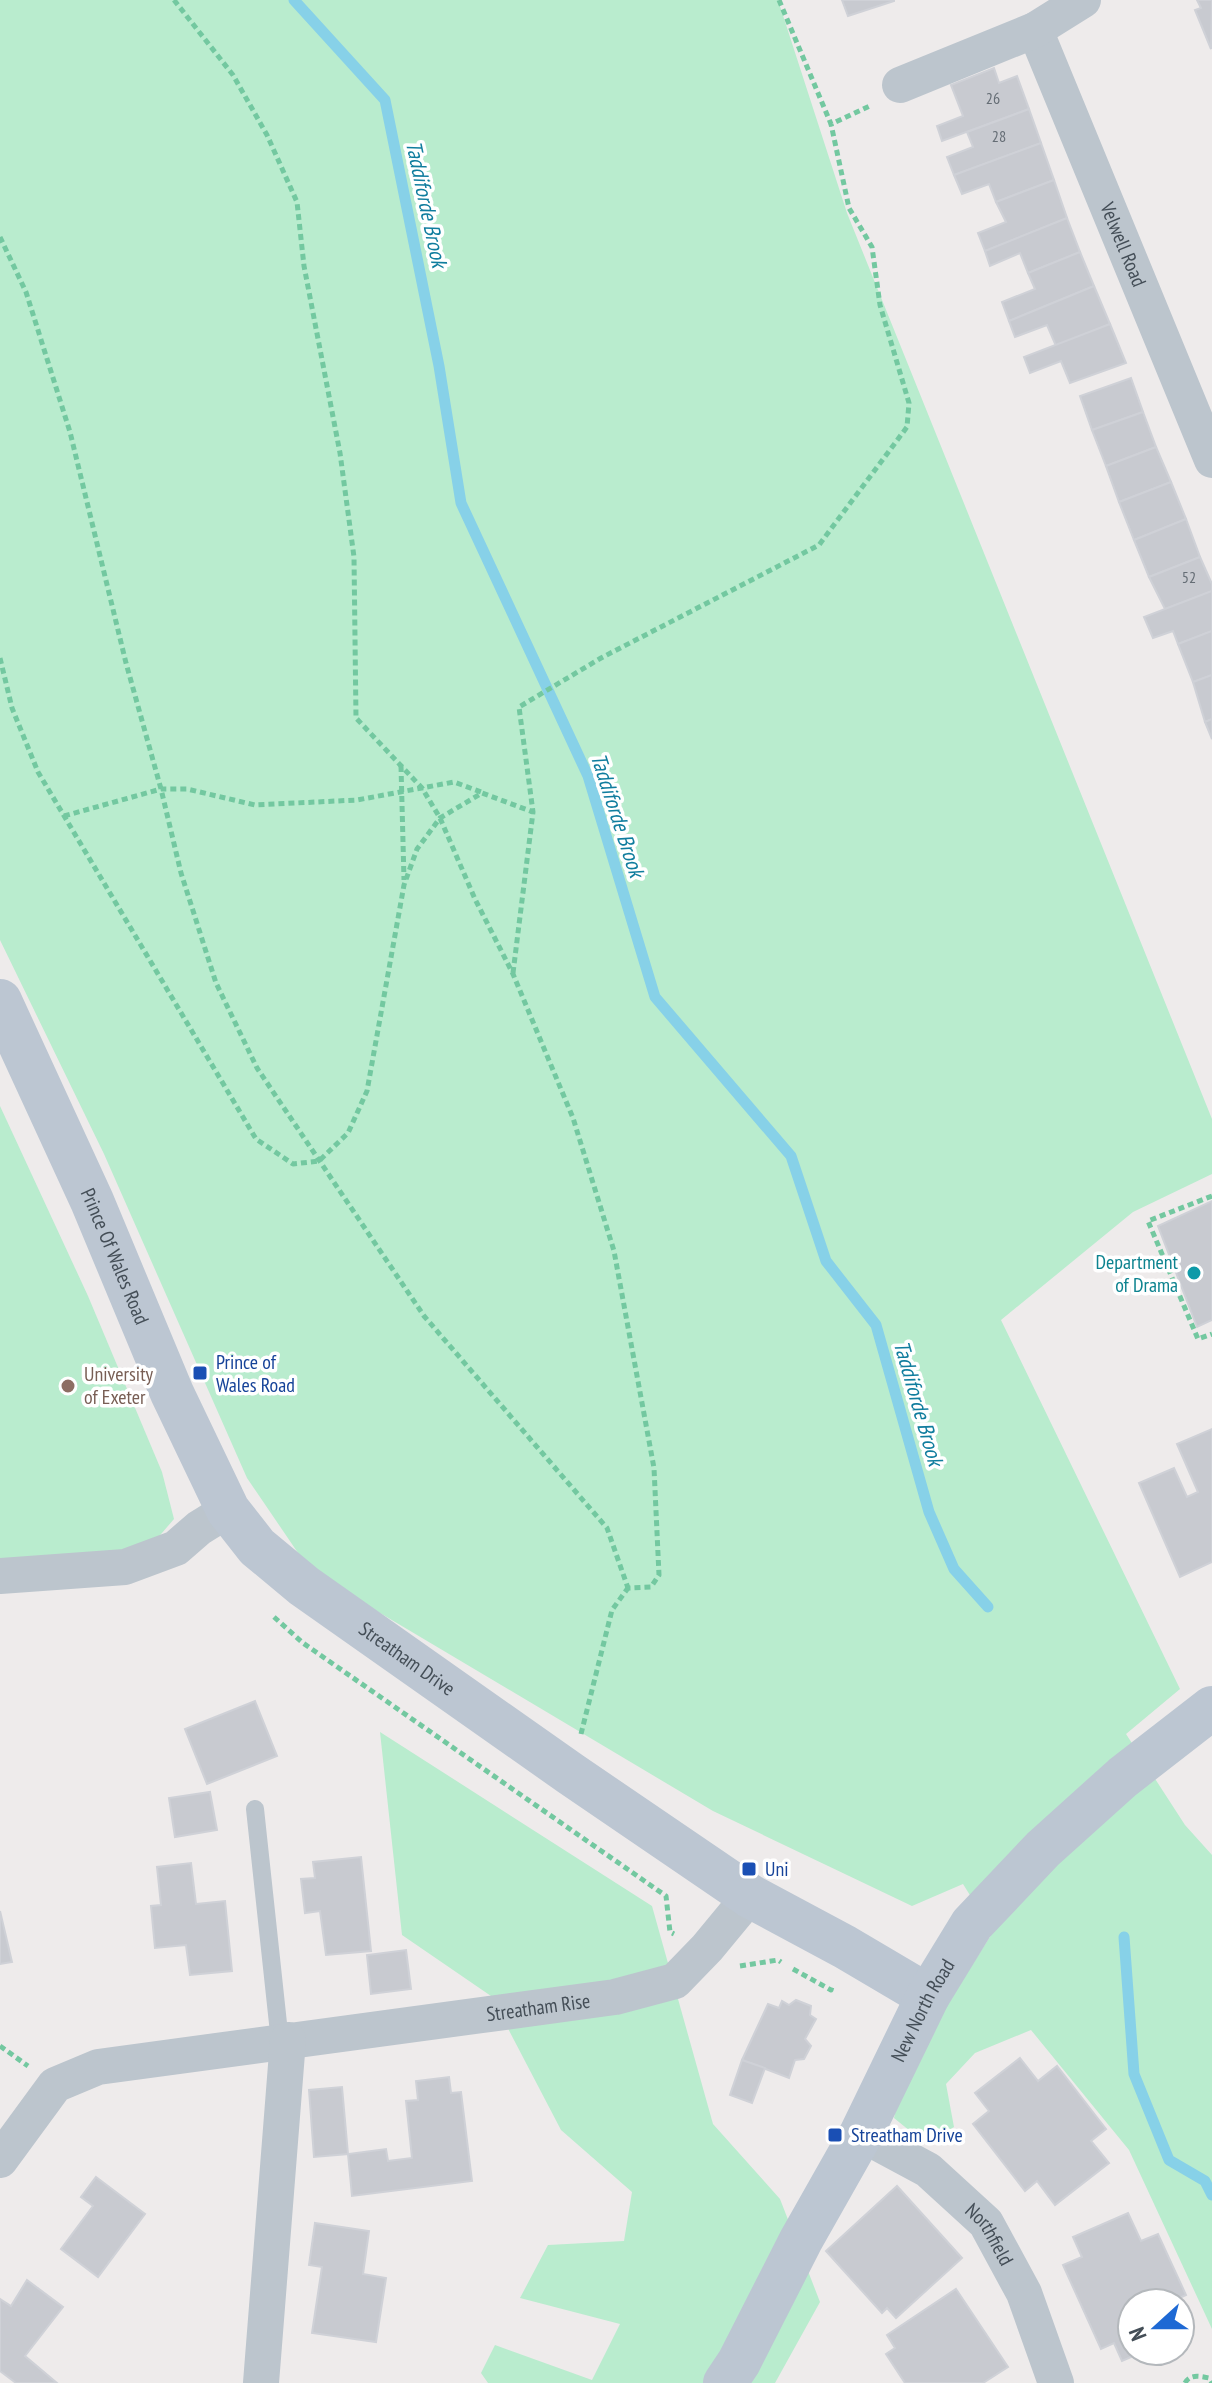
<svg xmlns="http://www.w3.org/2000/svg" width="1212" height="2383" font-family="'PT Sans Narrow',sans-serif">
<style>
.green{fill:#b9ecce}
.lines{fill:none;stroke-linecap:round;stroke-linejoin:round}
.stream{stroke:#87d1e8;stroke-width:11}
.building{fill:#c8cad0;stroke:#cfd1d7;stroke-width:2}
.path{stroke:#73c8a0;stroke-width:5;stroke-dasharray:6 4;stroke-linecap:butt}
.lane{stroke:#bcc5cd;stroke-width:18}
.street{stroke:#bcc5cd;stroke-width:36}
.secondary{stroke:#bcc6d2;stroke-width:44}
.culture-dot{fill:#0f9aa8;stroke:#fff;stroke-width:3}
.transit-dot{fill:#1a4fb4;stroke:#fff;stroke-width:3}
.education-dot{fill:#8d6e63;stroke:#fff;stroke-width:3}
.labels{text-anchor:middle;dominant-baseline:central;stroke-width:7;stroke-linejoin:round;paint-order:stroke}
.number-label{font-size:16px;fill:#656d75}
.street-label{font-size:20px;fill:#444e57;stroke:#fff}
.culture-label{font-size:20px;fill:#0d838f;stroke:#fff;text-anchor:end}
.transit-label{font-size:20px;fill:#164399;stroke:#fff;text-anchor:start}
.education-label{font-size:20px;fill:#785e54;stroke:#fff;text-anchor:start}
.water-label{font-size:22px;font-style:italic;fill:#107d9e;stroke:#fff}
</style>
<rect width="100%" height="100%" fill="#eeebeb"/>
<!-- green -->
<g class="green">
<path d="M0,0H778L847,213L1212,1119V1174L1133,1212L1001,1320L1180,1689L1126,1734L1185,1825L1212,1855V2329L1129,2150L1031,2030L975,2053L946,2084L954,2127L926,2144L894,2118L905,2070L993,1932L963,1884L912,1906L713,1811L311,1572L247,1478L104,1154L0,940Z"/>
<path d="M0,1106L88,1296L162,1472L174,1519L143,1555L0,1563Z"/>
<path d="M380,1732L652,1906L713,2124L780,2199L820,2302L775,2383H488L481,2373L495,2345L592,2380L620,2324L520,2298L548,2245L624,2241L632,2192L561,2130L491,1996L402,1935Z"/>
</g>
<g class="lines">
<!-- stream -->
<g class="stream">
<path d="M294,0L385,100L439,366L461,503L588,776L655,997L791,1156L826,1261L876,1325L929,1512L954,1569L988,1607"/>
<path d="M1124,1937L1134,2074L1169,2160L1205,2181L1212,2195"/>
</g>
</g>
<!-- building -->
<g class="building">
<path d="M842,0H894V1L848,16Z"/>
<path d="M1197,0H1212L1211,49L1195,10L1201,8Z"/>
<path d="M994,68L999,83L1017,76L1029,109L942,141L937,126L963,116L951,85Z"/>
<path d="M1029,109L1041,143L954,175L947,157L973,147L967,132Z"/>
<path d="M1041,143L1054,180L996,202L989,184L962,194L954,175Z"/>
<path d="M1054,180L1067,218L985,251L978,233L1006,222L996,202Z"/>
<path d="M1067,218L1080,252L1028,273L1020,253L990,266L985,251Z"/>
<path d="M1080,252L1094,286L1009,321L1002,302L1035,289L1028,273Z"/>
<path d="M1094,286L1110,324L1056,346L1047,325L1015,337L1009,321Z"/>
<path d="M1110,324L1126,363L1070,383L1061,361L1030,373L1024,357Z"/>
<path d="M1131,378L1143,412L1092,430L1080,396Z"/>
<path d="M1143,412L1156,447L1106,466L1092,430Z"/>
<path d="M1156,447L1171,482L1119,502L1106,466Z"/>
<path d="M1171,482L1186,519L1134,540L1119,502Z"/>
<path d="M1186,519L1200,557L1149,577L1134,540Z"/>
<path d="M1200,557L1212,584V591L1165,609L1149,577Z"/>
<path d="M1212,591V631L1178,644L1173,631L1153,638L1144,617Z"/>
<path d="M1212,631V675L1193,682L1178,644Z"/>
<path d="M1212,675V719L1205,722L1193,682Z"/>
<path d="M1212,719V739L1205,722Z"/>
<path d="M1212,1201V1320L1197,1327L1158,1226Z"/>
<path d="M1212,1429V1562L1180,1577L1139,1483L1174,1468L1187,1497L1198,1492L1177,1444Z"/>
<path d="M255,1701L277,1756L207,1784L185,1729Z"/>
<path d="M210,1792L217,1830L175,1837L169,1798Z"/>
<path d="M361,1857L371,1951L326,1955L320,1911L305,1913L301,1879L315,1878L313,1862Z"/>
<path d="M191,1863L196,1904L225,1901L232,1971L190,1975L186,1945L155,1948L151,1906L161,1905L157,1867Z"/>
<path d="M0,1911L12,1962L0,1964Z"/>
<path d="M406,1950L411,1989L371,1994L367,1955Z"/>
<path d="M796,2000L811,2006L810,2015L816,2019L805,2039L811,2046L804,2059L795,2060L789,2078L742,2060L768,2004L779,2008L782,2001L789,2005Z"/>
<path d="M1020,2058L1038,2081L1057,2066L1106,2129L1091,2141L1109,2163L1055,2205L1037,2181L1025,2191L973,2124L989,2111L975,2093Z"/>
<path d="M742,2060L765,2068L752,2103L730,2095Z"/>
<path d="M449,2077L451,2093L461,2092L472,2181L352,2196L348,2154L386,2149L388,2161L412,2158L406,2101L418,2100L416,2081Z"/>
<path d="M342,2087L348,2154L314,2157L309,2090Z"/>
<path d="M96,2177L145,2214L98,2277L61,2249L93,2206L81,2197Z"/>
<path d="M897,2186L962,2258L896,2318L887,2308L882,2313L826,2251Z"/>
<path d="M1128,2213L1141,2241L1158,2234L1186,2295L1169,2303H1132V2351H1145L1122,2361L1114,2343L1101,2349L1063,2265L1082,2257L1073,2237Z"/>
<path d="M315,2223L369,2231L363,2274L386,2278L376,2342L312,2333L322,2267L309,2265Z"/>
<path d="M27,2280L63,2307L25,2356L57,2383H16L0,2371V2299L11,2306Z"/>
<path d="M956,2289L1008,2367L983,2383H905L886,2354L895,2348L887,2335Z"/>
</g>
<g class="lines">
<!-- path -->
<g class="path">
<path d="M174,0L233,75L267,135L297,202L304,266L340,453L354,557L356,718L422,788L440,818L475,899L513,974L573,1118L614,1251L654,1468L659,1575L651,1587L628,1588"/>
<path d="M779,0L831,124L872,105"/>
<path d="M0,237L26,292L70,432L126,663L161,789L181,873L216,983L257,1068L424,1316L607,1528L628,1588"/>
<path d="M0,658L12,708L38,772L256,1139L293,1164L319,1161L348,1133L367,1091L404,885L417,849L440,818L482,793L533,812"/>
<path d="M401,766L404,880"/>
<path d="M64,816L161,789H187L255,805L357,800L454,782L481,792"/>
<path d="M513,973L533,812L519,707L601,658L819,545L907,427L909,403L880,305L872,247L849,208L831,124"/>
<path d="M1212,1196L1148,1221L1198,1339L1212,1334"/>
<path d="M274,1617L303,1643L666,1896L670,1932L674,1934"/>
<path d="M581,1734L612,1610L628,1588"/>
<path d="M740,1966L778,1960L781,1962"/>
<path d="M793,1969L831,1990L833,1984"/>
<path d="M0,2046L28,2066"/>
<path d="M1185,2383C1190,2374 1199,2376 1209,2378L1212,2383"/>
</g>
<!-- lane -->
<path class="lane" d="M255,1809L280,2042"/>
<!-- street -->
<g class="street">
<path id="s1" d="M1035,30L1212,460"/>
<path d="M900,85L1035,30L1083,0"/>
<path d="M0,1576L125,1567L176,1548L199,1528L228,1510"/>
<path id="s2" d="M861,2134L928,2170L986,2223L1024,2293L1056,2383"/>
<path id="s3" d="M0,2160L55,2085L98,2067L615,1997L675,1981L707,1948L750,1896"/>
<path d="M261,2383L288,2040"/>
</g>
<!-- secondary -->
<g class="secondary">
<path id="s4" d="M0,1001L92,1201L172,1393L228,1510L257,1547L304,1586L571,1774L750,1896L845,1947L928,1996"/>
<path id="s5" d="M725,2383L739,2362L801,2240L861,2134L928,1996L972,1924L1043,1849L1123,1777L1212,1708"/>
</g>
</g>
<!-- markers -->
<circle class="culture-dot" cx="1194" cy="1273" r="8"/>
<g class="transit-dot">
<rect x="192" y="1365" width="16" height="16" rx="4"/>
<rect x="741" y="1861" width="16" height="16" rx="4"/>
<rect x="827" y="2127" width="16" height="16" rx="4"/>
</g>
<circle class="education-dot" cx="68" cy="1386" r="8"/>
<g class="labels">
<!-- number labels -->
<g class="number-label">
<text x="993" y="98">26</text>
<text x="999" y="136">28</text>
<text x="1189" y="577">52</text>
</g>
<!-- street labels -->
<g class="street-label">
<text stroke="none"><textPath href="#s1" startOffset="232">Velwell Road</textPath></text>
<text stroke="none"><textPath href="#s4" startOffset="280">Prince Of Wales Road</textPath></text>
<text stroke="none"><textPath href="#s4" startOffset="792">Streatham Drive</textPath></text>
<text stroke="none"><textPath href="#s3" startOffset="584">Streatham Rise</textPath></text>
<text stroke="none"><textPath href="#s5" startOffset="422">New North Road</textPath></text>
<text stroke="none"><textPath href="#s2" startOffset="166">Northfield</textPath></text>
</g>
<!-- culture labels -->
<g class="culture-label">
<text x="1178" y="1262">Department<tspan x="1178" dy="23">of Drama</tspan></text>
</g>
<!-- transit labels -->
<g class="transit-label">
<text x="216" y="1362">Prince of<tspan x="216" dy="23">Wales Road</tspan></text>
<text x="765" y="1869">Uni</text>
<text x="851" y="2135">Streatham Drive</text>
</g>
<!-- education labels -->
<g class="education-label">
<text x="84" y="1374">University<tspan x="84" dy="23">of Exeter</tspan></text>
</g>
<!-- water labels -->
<g class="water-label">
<text transform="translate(427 204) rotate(78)">Taddiforde Brook</text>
<text transform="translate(618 815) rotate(72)">Taddiforde Brook</text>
<text transform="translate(919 1403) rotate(74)">Taddiforde Brook</text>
</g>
</g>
<!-- north arrow -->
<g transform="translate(1156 2327) rotate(249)"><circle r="38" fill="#ffffff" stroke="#b4b8bc" stroke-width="2"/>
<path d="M0-6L14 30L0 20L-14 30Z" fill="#1e69d4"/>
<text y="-12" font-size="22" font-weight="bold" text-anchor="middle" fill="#444e57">N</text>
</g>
</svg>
